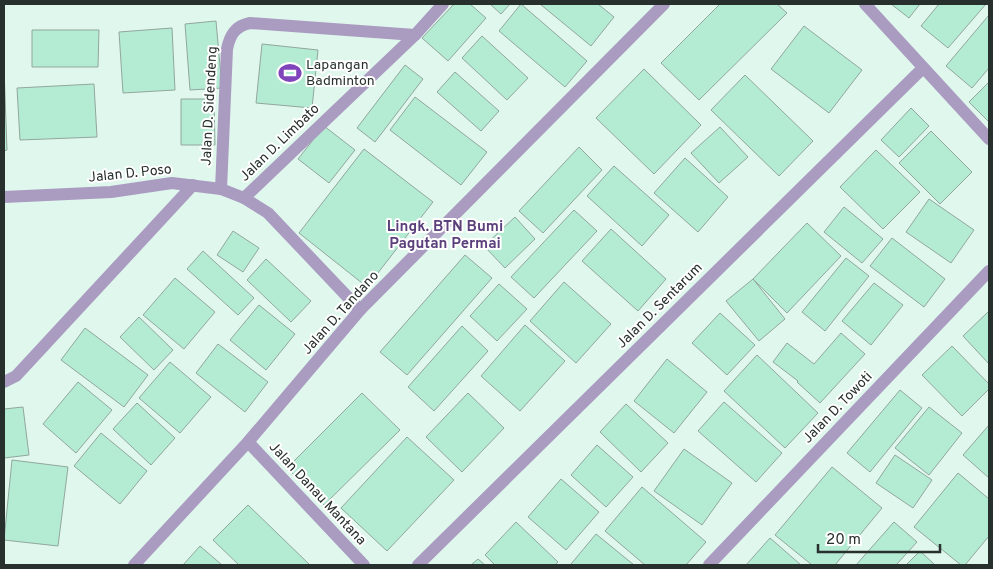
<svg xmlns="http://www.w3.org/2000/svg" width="993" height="569" font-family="Overpass,sans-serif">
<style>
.building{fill:#b4ebd3;stroke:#91a79e}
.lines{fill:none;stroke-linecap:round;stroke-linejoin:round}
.street{stroke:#aa9bc0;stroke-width:12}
.labels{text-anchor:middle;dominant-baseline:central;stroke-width:4;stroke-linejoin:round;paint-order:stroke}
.poi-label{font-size:14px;fill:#27302c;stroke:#fff;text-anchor:start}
.street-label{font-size:14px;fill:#27302c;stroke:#fff}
.neighbourhood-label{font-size:15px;font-weight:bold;fill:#5b407c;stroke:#fff}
</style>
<rect width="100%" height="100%" fill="#e0f7ed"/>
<!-- building -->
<g class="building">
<path d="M454,4H470L486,18L448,61L422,38Z"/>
<path d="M490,4H510L501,14Z"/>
<path d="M521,4L587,61L565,87L499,31Z"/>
<path d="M540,4H598L614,17L591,46Z"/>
<path d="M720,4H777L787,13L699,100L661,63Z"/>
<path d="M891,4H920L909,18Z"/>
<path d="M939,4H986L948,48L921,26Z"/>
<path d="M989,15V68L972,88L946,66Z"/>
<path d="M216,21L222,88L190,90L185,24Z"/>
<path d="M804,26L862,70L829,113L771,69Z"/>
<path d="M172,28L175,90L123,93L119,32Z"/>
<path d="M32,30H99L98,67H32Z"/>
<path d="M482,36L528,78L507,100L462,58Z"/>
<path d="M262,44L318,50L312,108L256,103Z"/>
<path d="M405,65L423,79L375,142L357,128Z"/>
<path d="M4,68L7,150L4,151Z"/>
<path d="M644,69L701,125L654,174L596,118Z"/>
<path d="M455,72L499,111L481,131L437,92Z"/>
<path d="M745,75L813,141L779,176L711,110Z"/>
<path d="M989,82V122L969,102Z"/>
<path d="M94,84L97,137L20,140L17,88Z"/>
<path d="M415,97L487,152L461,185L390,130Z"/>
<path d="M181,99H214L215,145H181Z"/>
<path d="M911,108L929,126L899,157L881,140Z"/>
<path d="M324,126L355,150L329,183L298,159Z"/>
<path d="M720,127L748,157L719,183L691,153Z"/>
<path d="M931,131L972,172L940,204L899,163Z"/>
<path d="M579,147L602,170L543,233L519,211Z"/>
<path d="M364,149L433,202L367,287L299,233Z"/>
<path d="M876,150L920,192L883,229L840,187Z"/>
<path d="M685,158L728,197L698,232L654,193Z"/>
<path d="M614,166L669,215L642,246L587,196Z"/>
<path d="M929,199L974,230L951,263L906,232Z"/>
<path d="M844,207L883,239L862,263L824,232Z"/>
<path d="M574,210L597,231L534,298L511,277Z"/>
<path d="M515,217L535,239L505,268L484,246Z"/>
<path d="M807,223L841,256L787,313L753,279Z"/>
<path d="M611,229L666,279L638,311L582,261Z"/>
<path d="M233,231L259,248L243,272L217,255Z"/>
<path d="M892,238L945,279L924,307L870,266Z"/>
<path d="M203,251L254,298L238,315L187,269Z"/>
<path d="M465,255L492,278L407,375L380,352Z"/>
<path d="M846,258L869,276L825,331L802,312Z"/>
<path d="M266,259L311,301L291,322L247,280Z"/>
<path d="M175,278L215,312L184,349L143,315Z"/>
<path d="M753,279L785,319L759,341L726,301Z"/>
<path d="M564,282L611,324L576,363L530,321Z"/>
<path d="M874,283L903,305L871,345L842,321Z"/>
<path d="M499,284L527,309L497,341L470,316Z"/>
<path d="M259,305L295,334L266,370L230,340Z"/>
<path d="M989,311V364L963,336Z"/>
<path d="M720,313L755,345L727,375L692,343Z"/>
<path d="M139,317L173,350L154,370L120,337Z"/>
<path d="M525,325L565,361L520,411L481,376Z"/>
<path d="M462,326L488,351L434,411L408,387Z"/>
<path d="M85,328L148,375L124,407L61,360Z"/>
<path d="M841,333L865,354L820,403L797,382L798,381L773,362L787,343L814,364Z"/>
<path d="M218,344L268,382L245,412L196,373Z"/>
<path d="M952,346L989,384V389L962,416L922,375Z"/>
<path d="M757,355L818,413L785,448L724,391Z"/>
<path d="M667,359L707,392L674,433L634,401Z"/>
<path d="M170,362L211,397L180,433L139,398Z"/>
<path d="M78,382L112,410L76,453L43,424Z"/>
<path d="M900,390L922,408L870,472L847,453Z"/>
<path d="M362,393L400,430L324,505L287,468Z"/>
<path d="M468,393L504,428L462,472L426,437Z"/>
<path d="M724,402L782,453L756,482L698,431Z"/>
<path d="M137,403L175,438L151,465L113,429Z"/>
<path d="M626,404L668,443L641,472L600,432Z"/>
<path d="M23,407L29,455L4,458V409Z"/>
<path d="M929,407L962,433L929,475L895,448Z"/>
<path d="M989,425V478L963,455Z"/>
<path d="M101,433L147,471L120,504L74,466Z"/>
<path d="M407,437L454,480L387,551L341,508Z"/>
<path d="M597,445L633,477L606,507L571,475Z"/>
<path d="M684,449L732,483L702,525L654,491Z"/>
<path d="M895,455L932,480L913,508L876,483Z"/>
<path d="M12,460L68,467L58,546L4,540Z"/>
<path d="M832,467L882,508L835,565H812L775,535Z"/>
<path d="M958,473L989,499V536L965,565H961L914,527Z"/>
<path d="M561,479L599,512L566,550L528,517Z"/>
<path d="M642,487L706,542L686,565H645L605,531Z"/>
<path d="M248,505L310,565H239L213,540Z"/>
<path d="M516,522L558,562L555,565H495L485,555Z"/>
<path d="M894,522L917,542L896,565H856Z"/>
<path d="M596,534L634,565H573L571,564Z"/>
<path d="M770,538L801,565H746Z"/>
<path d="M200,546L222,565H183Z"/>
<path d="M920,551L935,565H906Z"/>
<path d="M478,559L485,565H471Z"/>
</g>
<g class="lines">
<!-- street -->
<g class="street">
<path d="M865,4L989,139"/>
<path d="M221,189L227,49C230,35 235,26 250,23L415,35"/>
<path d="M4,197L111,192L172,183L221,189L244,198L268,213L360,310"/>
<path d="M244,198L415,35L443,4"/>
<path d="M4,382L16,376L193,185"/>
<path d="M248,442L364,565"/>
<path d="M134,565L248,442L360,310L664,4"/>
<path d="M418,565L923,68"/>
<path d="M709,565L989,271"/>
</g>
</g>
<!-- icons -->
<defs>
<symbol id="stadium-bare" viewBox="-9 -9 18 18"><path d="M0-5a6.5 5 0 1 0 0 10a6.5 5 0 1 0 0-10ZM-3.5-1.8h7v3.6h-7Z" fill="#8045bb" stroke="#fff" stroke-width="2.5" paint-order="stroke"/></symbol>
</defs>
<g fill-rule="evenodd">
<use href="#stadium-bare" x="274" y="57" width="32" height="32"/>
</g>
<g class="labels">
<!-- poi labels -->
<g class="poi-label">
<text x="306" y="65">Lapangan<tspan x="306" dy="16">Badminton</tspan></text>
</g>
<!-- street labels -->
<g class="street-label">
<text transform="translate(210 106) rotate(-87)">Jalan D. Sidendeng</text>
<text transform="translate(280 143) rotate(-44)">Jalan D. Limbato</text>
<text transform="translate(130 174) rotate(-6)">Jalan D. Poso</text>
<text transform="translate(660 306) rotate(-45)">Jalan D. Sentarum</text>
<text transform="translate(341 313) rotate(-48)">Jalan D. Tandano</text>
<text transform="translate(838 408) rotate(-46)">Jalan D. Towoti</text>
<text transform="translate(317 494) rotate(47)">Jalan Danau Mantana</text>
</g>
<!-- neighbourhood labels -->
<g class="neighbourhood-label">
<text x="445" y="227">Lingk. BTN Bumi<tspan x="445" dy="17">Pagutan Permai</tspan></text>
</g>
</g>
<!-- border -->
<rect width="993" height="569" fill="none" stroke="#27302c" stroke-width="10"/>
<!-- scale -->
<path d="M818 544v8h122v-8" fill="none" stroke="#27302c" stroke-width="2.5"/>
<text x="826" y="544" font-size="15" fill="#27302c" stroke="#ffffff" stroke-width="4" paint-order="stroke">20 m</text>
</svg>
